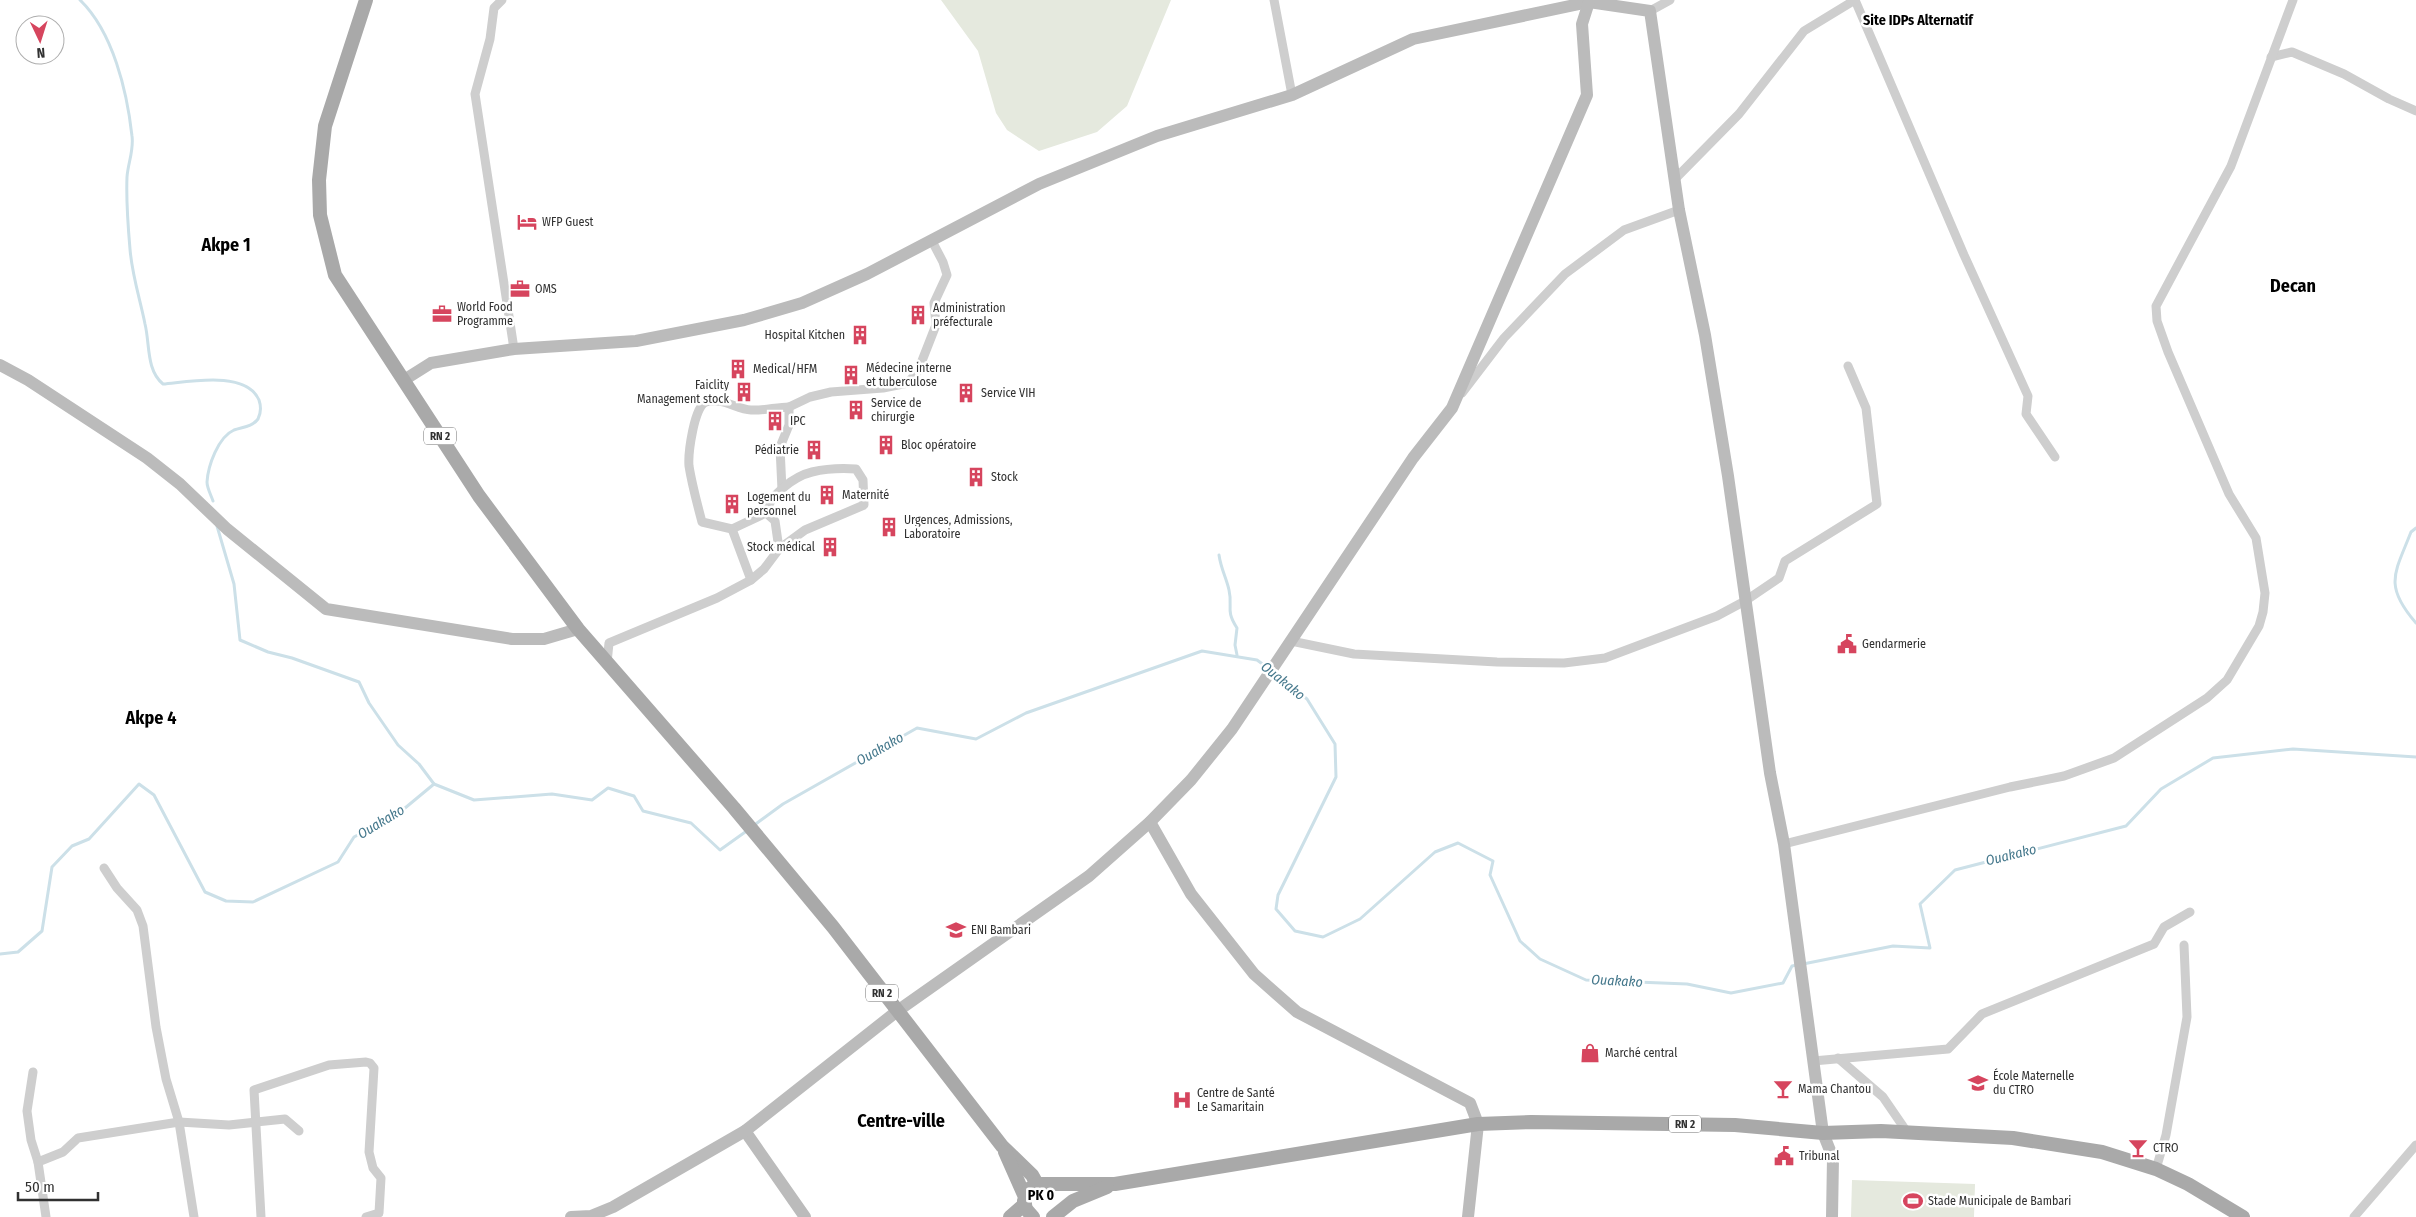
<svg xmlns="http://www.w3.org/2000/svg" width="2416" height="1217" font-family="'Fira Sans Condensed',sans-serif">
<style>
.green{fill:#e5e9de}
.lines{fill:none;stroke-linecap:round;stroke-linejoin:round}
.stream{stroke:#cce0e8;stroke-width:3}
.street{stroke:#cecece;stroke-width:9}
.secondary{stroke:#bbb;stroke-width:12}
.primary{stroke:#a9a9a9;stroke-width:14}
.labels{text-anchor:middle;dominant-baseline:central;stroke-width:5;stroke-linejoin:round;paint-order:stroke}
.shield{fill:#fff;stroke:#6f6f6f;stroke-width:1}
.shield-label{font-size:11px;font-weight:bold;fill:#313131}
.poi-label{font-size:12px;fill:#313131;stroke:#fff;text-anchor:start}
.neighbourhood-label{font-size:14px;font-weight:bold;fill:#000;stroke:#fff}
.water-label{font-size:14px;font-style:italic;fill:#45788c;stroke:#fff}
.district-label{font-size:18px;font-weight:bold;fill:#000;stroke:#fff}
</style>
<rect width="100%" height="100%" fill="#fff"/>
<!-- green -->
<g class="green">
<path d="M941,0H1171L1127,106L1097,132L1039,151L1007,130L996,113L978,51Z"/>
<path d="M1852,1180L1975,1184L1974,1217H1851Z"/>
</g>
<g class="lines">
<!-- stream -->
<g class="stream">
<path d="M80,0C113,32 127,91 132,136C134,150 128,163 127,177C126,201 128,226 130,249C132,275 140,299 145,324C150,344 146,370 163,384C188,382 246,370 259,400C261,406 261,413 258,419C252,427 242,427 234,430C218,437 208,466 207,482C207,488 211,495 213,501"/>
<path d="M217,526L234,584L240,640L268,652L292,658L359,682L369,703L398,745L419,764L434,784"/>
<path d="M2416,528L2411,532C2395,573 2383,585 2416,623"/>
<path d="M1219,555C1221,569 1226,577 1229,590C1233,607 1225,610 1237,628L1235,645L1237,655"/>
<path d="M1273,672L1307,699L1335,744L1336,777L1278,895L1276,909L1295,931L1323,937L1360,919L1435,852L1458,843L1493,861L1490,875L1520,941L1540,959L1586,980L1687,984L1731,993L1783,983L1792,966L1797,965"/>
<path d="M753,826L783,804L917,728L976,739L1026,713L1202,651L1257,660L1268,668"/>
<path d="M0,954L18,952L42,931L52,867L72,846L89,839L139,784L154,795L205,892L226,901L253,902L338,862L354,837L399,813L434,784L474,800L552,794L592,800L608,788L634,796L643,811L691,823L720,850L748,830"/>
<path d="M1803,964L1893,946L1930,948L1920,904L1955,870L2126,826L2161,789L2213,758L2293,749L2416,757"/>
</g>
<!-- street -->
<g class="street">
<path d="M502,0L494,8L490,39L475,94L514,349"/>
<path d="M1274,0L1292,95"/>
<path d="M1855,0L1964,255L2028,396L2026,414L2055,457"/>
<path d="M1650,11L1670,0"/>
<path d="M2271,57L2292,52L2344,74L2389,99L2416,111"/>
<path d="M1675,179L1739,114L1804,31L1855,0"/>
<path d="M1462,393L1504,338L1565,274L1624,230L1679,210"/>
<path d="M789,407L810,397L831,392L883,388L908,383L918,371L936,325L934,303L947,275L943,262L932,241"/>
<path d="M732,529L766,513L775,521L779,549"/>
<path d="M751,580L732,529L702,522C697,503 692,485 689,466C688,454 694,406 706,402C722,397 736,409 751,410C763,411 777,407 789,407V425L780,447L782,490"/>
<path d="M1291,641L1354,654L1497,662L1564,663L1605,658L1717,616L1745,601L1779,578L1785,561L1877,504L1866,408L1848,366"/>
<path d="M607,663L609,643L717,598L751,580L764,569L779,549L805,530L864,505L863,480L856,469C842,468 825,469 812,472C795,476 769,495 766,513"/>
<path d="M1784,844L2010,787L2064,776L2114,758L2207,698L2227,680L2259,626L2263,612L2265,593L2256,538L2229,494L2168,352L2157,321L2156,306L2231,166L2293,0"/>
<path d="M104,868L117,888L137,910L143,926L156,1027L166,1079L179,1122L194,1217"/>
<path d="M1838,1058L1883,1097L1907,1132"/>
<path d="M1813,1061L1948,1049L1982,1014L2154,944L2164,927L2190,912"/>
<path d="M33,1072L27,1111L31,1140L38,1162L46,1217"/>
<path d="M38,1162L63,1152L78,1138L179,1122L229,1125L285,1119L299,1131"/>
<path d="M2156,1169L2166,1135L2187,1017L2184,945"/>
<path d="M261,1217L254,1090L329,1065L366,1062L370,1063L374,1068L369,1152L373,1168L381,1178L379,1213L366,1217"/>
<path d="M2354,1217L2416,1145"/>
</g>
<!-- secondary -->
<g class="secondary">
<path d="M0,365L28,380L147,458L180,484L227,529L326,609L512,639H544L578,629"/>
<path d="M404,380L431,363L514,349L636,341L744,320L802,303L867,274L1039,184L1157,136L1292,95L1413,39L1589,2L1650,11L1679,210L1705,335L1728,476L1770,773L1784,844L1823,1133L1833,1158L1832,1217"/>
<path d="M1150,822L1191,894L1254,974L1297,1012L1470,1103L1478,1124L1468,1217"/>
<path d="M745,1131L805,1217"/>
<path d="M571,1217L591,1216L613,1207L745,1131L896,1012L1089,876L1150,822L1191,780L1232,729L1413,458L1452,408L1587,95L1582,24L1589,2"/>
</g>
<!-- primary -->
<g class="primary">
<path d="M366,0L325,126L319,180L320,215L335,275L479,496L578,629L734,808L833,927L1002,1146L1032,1175L1037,1184"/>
<path d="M1005,1152L1025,1197"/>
<path d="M1010,1217L1025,1204"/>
<path d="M1033,1217L1026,1209L1024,1201L1029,1189L1037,1184H1115L1478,1124L1531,1122L1735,1125L1823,1133L1881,1131L2013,1138L2102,1152L2156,1169L2188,1184L2243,1217"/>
<path d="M1053,1217L1073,1201L1107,1187"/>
</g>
</g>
<!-- icons -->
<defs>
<symbol id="hotel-bare" viewBox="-9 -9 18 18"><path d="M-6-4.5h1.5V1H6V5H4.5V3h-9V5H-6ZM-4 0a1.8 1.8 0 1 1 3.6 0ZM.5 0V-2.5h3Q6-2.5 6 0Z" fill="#d6455e" stroke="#fff" stroke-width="2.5" paint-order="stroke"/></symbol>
<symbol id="office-bare" viewBox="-9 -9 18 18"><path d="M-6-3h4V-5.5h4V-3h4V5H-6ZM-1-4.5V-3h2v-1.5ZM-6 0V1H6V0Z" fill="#d6455e" stroke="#fff" stroke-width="2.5" paint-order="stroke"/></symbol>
<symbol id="building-bare" viewBox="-9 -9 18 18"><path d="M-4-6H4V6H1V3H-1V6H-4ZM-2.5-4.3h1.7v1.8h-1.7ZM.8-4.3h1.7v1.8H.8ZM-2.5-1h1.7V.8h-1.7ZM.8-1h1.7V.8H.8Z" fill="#d6455e" stroke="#fff" stroke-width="2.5" paint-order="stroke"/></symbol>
<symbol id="civic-bare" viewBox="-9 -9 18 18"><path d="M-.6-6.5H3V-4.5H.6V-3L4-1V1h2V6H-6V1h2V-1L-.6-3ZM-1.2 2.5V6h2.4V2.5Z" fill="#d6455e" stroke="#fff" stroke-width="2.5" paint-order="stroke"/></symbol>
<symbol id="school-bare" viewBox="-9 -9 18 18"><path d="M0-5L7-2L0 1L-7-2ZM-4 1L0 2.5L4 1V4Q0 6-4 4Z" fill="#d6455e" stroke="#fff" stroke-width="2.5" paint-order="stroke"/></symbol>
<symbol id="shop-bare" viewBox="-9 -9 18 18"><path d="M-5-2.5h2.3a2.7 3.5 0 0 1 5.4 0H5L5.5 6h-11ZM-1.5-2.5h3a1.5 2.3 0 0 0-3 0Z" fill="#d6455e" stroke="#fff" stroke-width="2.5" paint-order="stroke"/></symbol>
<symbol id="bar-bare" viewBox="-9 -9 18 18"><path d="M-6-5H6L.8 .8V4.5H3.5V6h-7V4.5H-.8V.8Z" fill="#d6455e" stroke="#fff" stroke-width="2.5" paint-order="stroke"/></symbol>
<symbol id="hospital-bare" viewBox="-9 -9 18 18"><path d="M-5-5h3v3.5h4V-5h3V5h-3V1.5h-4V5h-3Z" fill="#d6455e" stroke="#fff" stroke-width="2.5" paint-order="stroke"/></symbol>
<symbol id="stadium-bare" viewBox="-9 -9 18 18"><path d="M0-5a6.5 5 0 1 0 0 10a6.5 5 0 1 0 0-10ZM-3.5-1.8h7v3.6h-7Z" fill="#d6455e" stroke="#fff" stroke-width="2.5" paint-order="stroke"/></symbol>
</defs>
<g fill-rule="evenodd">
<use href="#hotel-bare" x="513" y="208" width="28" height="28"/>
<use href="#office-bare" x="506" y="275" width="28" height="28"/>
<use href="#office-bare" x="428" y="300" width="28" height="28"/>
<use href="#building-bare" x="904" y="301" width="28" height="28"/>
<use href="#building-bare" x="846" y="321" width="28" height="28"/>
<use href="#building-bare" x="724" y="355" width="28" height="28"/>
<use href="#building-bare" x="837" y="361" width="28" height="28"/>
<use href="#building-bare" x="730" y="378" width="28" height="28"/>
<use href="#building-bare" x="952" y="379" width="28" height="28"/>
<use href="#building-bare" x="842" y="396" width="28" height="28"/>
<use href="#building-bare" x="761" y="407" width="28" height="28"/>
<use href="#building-bare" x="872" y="431" width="28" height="28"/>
<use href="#building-bare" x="800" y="436" width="28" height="28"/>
<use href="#building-bare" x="962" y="463" width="28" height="28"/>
<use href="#building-bare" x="813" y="481" width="28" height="28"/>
<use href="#building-bare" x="718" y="490" width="28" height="28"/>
<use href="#building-bare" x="875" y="513" width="28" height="28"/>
<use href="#building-bare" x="816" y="533" width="28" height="28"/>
<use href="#civic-bare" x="1833" y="630" width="28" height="28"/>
<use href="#school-bare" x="942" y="916" width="28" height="28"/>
<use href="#shop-bare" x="1576" y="1039" width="28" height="28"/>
<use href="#school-bare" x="1964" y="1069" width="28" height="28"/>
<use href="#bar-bare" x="1769" y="1075" width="28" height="28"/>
<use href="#hospital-bare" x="1168" y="1086" width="28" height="28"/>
<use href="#bar-bare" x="2124" y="1134" width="28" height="28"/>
<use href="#civic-bare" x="1770" y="1142" width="28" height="28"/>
<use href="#stadium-bare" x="1899" y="1187" width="28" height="28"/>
</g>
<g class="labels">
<!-- shield labels -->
<g class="shield">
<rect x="424" y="427.5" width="32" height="17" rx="4"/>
<rect x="866" y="984.5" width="32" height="17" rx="4"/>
<rect x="1669" y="1115.5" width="32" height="17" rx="4"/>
</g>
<g class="shield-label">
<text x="440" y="436">RN 2</text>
<text x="882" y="993">RN 2</text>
<text x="1685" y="1124">RN 2</text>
</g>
<!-- poi labels -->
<g class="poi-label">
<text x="542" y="222">WFP Guest</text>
<text x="535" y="289">OMS</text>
<text x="457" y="307">World Food<tspan x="457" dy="14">Programme</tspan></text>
<text x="933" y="308">Administration<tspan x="933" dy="14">préfecturale</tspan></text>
<text x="845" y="335" text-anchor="end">Hospital Kitchen</text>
<text x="866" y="368">Médecine interne<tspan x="866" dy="14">et tuberculose</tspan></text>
<text x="753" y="369">Medical/HFM</text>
<text x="729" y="385" text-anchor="end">Faiclity<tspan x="729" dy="14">Management stock</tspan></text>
<text x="981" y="393">Service VIH</text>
<text x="871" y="403">Service de<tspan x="871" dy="14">chirurgie</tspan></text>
<text x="790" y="421">IPC</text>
<text x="901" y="445">Bloc opératoire</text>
<text x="799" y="450" text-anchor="end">Pédiatrie</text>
<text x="991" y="477">Stock</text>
<text x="842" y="495">Maternité</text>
<text x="747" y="497">Logement du<tspan x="747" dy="14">personnel</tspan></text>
<text x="904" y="520">Urgences, Admissions,<tspan x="904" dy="14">Laboratoire</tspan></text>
<text x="815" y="547" text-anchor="end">Stock médical</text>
<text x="1862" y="644">Gendarmerie</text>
<text x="971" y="930">ENI Bambari</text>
<text x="1605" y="1053">Marché central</text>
<text x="1993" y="1076">École Maternelle<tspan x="1993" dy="14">du CTRO</tspan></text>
<text x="1798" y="1089">Mama Chantou</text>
<text x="1197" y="1093">Centre de Santé<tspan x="1197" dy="14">Le Samaritain</tspan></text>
<text x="2153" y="1148">CTRO</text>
<text x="1799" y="1156">Tribunal</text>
<text x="1928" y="1201">Stade Municipale de Bambari</text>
</g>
<!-- neighbourhood labels -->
<g class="neighbourhood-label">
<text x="1918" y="20">Site IDPs Alternatif</text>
<text x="1041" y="1195">PK 0</text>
</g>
<!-- water labels -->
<g class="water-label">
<text transform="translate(1283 681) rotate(39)">Ouakako</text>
<text transform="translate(880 749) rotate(-30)">Ouakako</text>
<text transform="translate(381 822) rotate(-31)">Ouakako</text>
<text transform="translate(2011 855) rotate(-14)">Ouakako</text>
<text transform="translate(1617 981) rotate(3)">Ouakako</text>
</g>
<!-- district labels -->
<g class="district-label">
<text x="226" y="245">Akpe 1</text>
<text x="2293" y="286">Decan</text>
<text x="151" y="718">Akpe 4</text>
<text x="901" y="1121">Centre-ville</text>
</g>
</g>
<!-- north arrow -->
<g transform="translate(40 40) rotate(176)"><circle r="24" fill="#ffffff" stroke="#adadad"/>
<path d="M0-4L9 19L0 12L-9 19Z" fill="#d6455e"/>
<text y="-8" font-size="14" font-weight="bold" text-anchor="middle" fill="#313131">N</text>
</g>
<!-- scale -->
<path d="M18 1192v8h80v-8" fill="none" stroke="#313131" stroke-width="2.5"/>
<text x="25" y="1192" font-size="15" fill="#313131" stroke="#ffffff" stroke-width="4" paint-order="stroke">50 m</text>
</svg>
